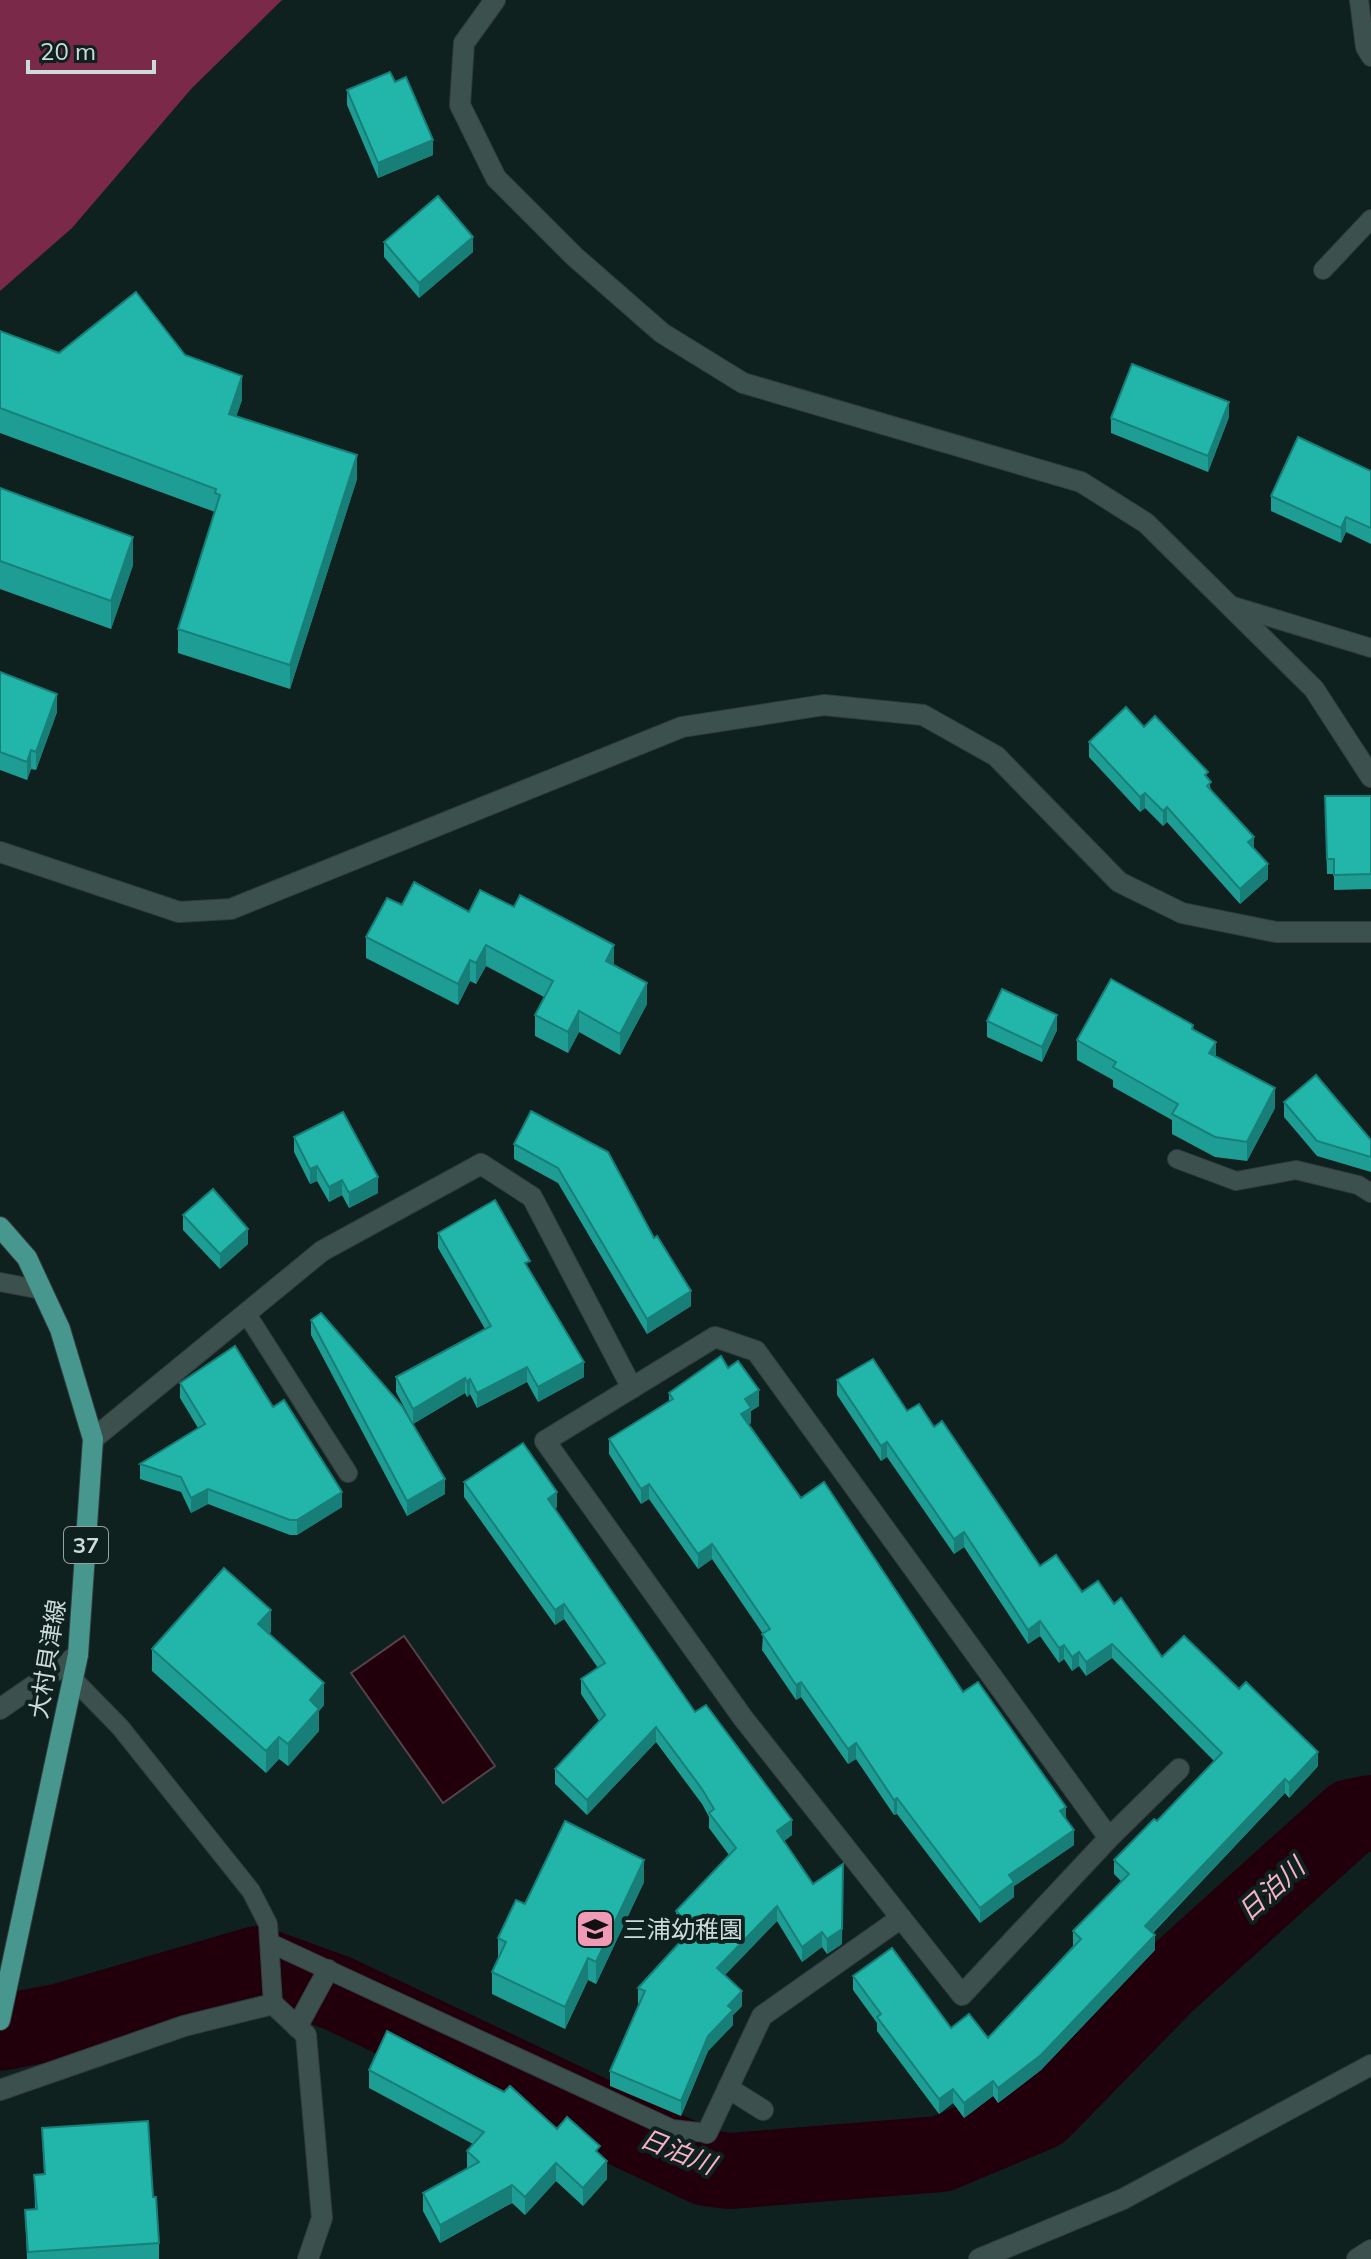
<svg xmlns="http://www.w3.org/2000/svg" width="1371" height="2259" font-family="Mulish,'Noto Sans JP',sans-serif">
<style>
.forest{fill:#7a2949}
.water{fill:#21000c;stroke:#554149;stroke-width:2}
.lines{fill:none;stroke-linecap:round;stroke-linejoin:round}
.river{stroke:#21000c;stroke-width:76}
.lane-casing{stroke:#313c3b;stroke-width:20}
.street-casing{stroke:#313c3b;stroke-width:22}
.primary-casing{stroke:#313c3b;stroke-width:22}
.lane{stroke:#3c504e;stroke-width:18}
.street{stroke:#3c504e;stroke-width:20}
.primary{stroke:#47978f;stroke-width:20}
.wall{fill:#1d9d93}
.shaded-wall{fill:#187f78}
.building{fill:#22b6ab;stroke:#187f78;stroke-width:2}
.labels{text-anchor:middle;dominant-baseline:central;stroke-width:8;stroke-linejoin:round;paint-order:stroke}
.shield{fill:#0e211f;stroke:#94a2a0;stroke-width:2}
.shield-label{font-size:22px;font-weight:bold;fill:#cedad8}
.street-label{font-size:24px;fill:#cedad8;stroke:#0e211f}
.poi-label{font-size:24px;fill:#cedad8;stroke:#0e211f;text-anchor:start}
.water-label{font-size:26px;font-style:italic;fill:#f9b1c7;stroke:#0e211f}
</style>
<rect width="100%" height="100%" fill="#0e211f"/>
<!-- forest -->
<path class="forest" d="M0,0H282L192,88L72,228L0,291Z"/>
<!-- water -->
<path class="water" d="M404,1636L495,1766L443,1803L351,1673Z"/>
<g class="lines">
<!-- river -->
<path class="river" d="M0,2033L62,2021L257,1964L337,1993L706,2168L730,2171L941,2154L1041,2112L1167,1983L1351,1817L1371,1813"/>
<defs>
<g id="lane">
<path d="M1359,0L1365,47L1371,57"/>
<path d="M1323,270L1371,219"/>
<path d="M1230,605L1371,648"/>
<path d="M1177,1159L1236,1181L1296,1170L1358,1185L1371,1193"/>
<path d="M0,1282L42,1290"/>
<path d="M246,1313L348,1473"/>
<path d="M73,1679L120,1727L251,1891L268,1924L273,2004"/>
<path d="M270,1943L672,2129L707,2133"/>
</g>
<g id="street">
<path d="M495,0L464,43L460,105L496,178L575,257L662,333L743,383L1081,482L1146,523L1314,689L1371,777"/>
<path d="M0,852L179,912L231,909L682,727L824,705L923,715L996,756L1119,882L1182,913L1276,932H1371"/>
<path d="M93,1439L322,1251L481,1164L532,1197L632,1388"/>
<path d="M0,1709L78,1655"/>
<path d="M1109,1838L756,1351L715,1337L545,1441L743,1718L962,1995L1109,1838L1179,1769"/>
<path d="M297,2027L328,1970"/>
<path d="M728,2088L763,2110"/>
<path d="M0,2090L184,2026L273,2004L306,2035L322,2218L308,2259"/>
<path d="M707,2133L762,2016L901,1918"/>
<path d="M979,2259L1123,2199L1371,2065"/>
<path d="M1357,2259L1371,2250"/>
</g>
<path id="primary" d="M0,1227L27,1258L60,1329L93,1439L78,1655L0,2020"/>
</defs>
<!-- lane casing -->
<use href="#lane" class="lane-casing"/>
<!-- street casing -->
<use href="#street" class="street-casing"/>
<!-- primary casing -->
<use href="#primary" class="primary-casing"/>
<!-- lane -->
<use href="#lane" class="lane"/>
<!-- street -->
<use href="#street" class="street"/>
<!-- primary -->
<use href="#primary" class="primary"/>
</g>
<!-- wall -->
<g class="wall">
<path d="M347,90L433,155L378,178L347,105Z"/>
<path d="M384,242L473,252L419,298L384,257Z"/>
<path d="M0,331L59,353L185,355L242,400L236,416L357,479L290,689L178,653V629L215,512L0,433Z"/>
<path d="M1229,417L1208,472L1111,433V418Z"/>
<path d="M1371,471V544L1346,532L1341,543L1271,511V496Z"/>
<path d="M0,488L133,565L111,629L0,589Z"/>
<path d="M0,672L57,712L36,770L31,769L27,780L0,770Z"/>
<path d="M1144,727L1208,778L1211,790L1254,848L1268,879L1240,904L1167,822L1163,826L1145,808L1140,812L1089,757V742Z"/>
<path d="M1325,796H1371V889L1334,890V874H1327Z"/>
<path d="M402,905L469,912L647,1004L620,1055L579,1032L568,1053L535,1036V1015L544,997L486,966L476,984L470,981L458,1005L366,958V937Z"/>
<path d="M987,1021L1057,1030L1042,1062L987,1037Z"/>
<path d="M1193,1030L1216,1056L1275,1108L1247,1161L1215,1157L1172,1134V1120L1113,1087V1080L1077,1060V1040Z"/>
<path d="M1284,1102L1371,1140V1172L1317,1156L1284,1117Z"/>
<path d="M531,1111L691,1306L647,1334L558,1183L514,1159V1144Z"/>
<path d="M294,1137L378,1193L349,1208L342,1195L329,1202L317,1181L310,1184L294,1152Z"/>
<path d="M183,1215L248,1244L220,1269L183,1230Z"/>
<path d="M438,1233L530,1271L584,1377L538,1402L527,1382L477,1408L470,1394L467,1397L465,1393L413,1424L396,1392V1377L485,1329L438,1248Z"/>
<path d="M311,1320L445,1494L407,1516L311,1335Z"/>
<path d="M728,1368L759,1406L751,1411V1423L749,1424L801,1498L963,1692L1066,1819L1074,1845L1014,1886V1897L980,1923L897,1814L894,1815L856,1759L848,1764L801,1697L796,1700L762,1650L763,1634L712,1559L698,1569L649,1499L641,1504L609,1454V1439L669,1401V1393Z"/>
<path d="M837,1380L907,1411L934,1427L1040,1566L1082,1592L1114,1604L1162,1657L1318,1766L1289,1798L1285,1793L1153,1933L1155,1950L1041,2070L998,2103L993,2096L964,2118L953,2103L939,2114L877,2031V2023L853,1990V1976L951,2028L988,2038L1073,1946V1931L1121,1881L1114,1874V1860L1157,1821L1214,1761L1112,1658L1086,1676L1079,1666L1072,1671L1064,1659L1059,1663L1040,1636L1028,1644L964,1547L954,1554L887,1457L881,1461L837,1395Z"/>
<path d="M180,1383L273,1407L342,1507L297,1535H290L208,1504L191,1513L181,1492L140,1479V1464L198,1428L180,1398Z"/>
<path d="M464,1482L557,1507L555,1509L695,1712L792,1835L784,1841L842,1944L827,1954L822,1947L802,1962L777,1921L725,1975L742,2006L733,2015V2025L708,2051L681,2116L610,2086V2071L640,2004L638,2003V1988L686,1936L676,1926V1911L729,1855L709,1828V1817L702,1804L656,1742L587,1815L555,1784V1769L599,1721L581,1694V1679L598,1668L564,1619L555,1625L464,1497Z"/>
<path d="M271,1632L269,1634L324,1705L319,1711V1731L288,1766L279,1759L266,1773L152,1671V1649Z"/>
<path d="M644,1882L596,1984L588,1980L565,2029L492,1994V1972L498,1960V1938L525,1904Z"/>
<path d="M369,2070L557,2129L600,2155L607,2179L583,2206L556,2181L525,2215L512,2203L440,2243L423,2211V2193L467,2168V2151L473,2144L369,2088Z"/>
<path d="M42,2128L153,2197L159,2243V2259H27L25,2210L35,2209L34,2175L44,2174Z"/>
</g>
<!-- shaded-wall -->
<g class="shaded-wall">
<path d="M433,140V155L378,178V163Z"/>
<path d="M473,237V252L419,298V283Z"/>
<path d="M242,376V400L229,438V414Z"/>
<path d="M1229,402V417L1208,472V456Z"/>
<path d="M357,455V479L290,689V665Z"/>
<path d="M1346,517V532L1341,543V528Z"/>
<path d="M133,537V565L111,629V601Z"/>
<path d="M57,694V712L36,770V752Z"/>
<path d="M31,750V769L27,780V762Z"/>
<path d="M1145,793V808L1140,812V797Z"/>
<path d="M1167,807V822L1163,826V811Z"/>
<path d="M1254,837V852L1248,842Z"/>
<path d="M1268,864V879L1240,904V889Z"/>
<path d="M486,945V966L476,984V963Z"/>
<path d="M614,945V966L606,961Z"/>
<path d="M470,960V981L458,1005V984Z"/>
<path d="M647,983V1004L620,1055V1034Z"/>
<path d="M579,1011V1032L568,1053V1032Z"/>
<path d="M1057,1015V1030L1042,1062V1047Z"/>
<path d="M1216,1042V1062L1209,1053Z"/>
<path d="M1275,1088V1108L1247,1161V1142Z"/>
<path d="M317,1166V1181L310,1184V1169Z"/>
<path d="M378,1177V1193L349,1208V1193Z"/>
<path d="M342,1180V1195L329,1202V1187Z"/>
<path d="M248,1229V1244L220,1269V1254Z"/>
<path d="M691,1291V1306L647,1334V1319Z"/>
<path d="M584,1362V1377L538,1402V1387Z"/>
<path d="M527,1367V1382L477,1408V1393Z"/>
<path d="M465,1378V1393L413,1424V1409Z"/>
<path d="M470,1379V1394L467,1397V1382Z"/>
<path d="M759,1390V1406L751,1411V1423L741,1429V1414L745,1399Z"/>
<path d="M887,1442V1457L881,1461V1446Z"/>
<path d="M445,1479V1494L407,1516V1501Z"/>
<path d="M649,1484V1499L641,1504V1489Z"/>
<path d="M208,1489V1504L191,1513V1498Z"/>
<path d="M342,1492V1507L297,1535V1520Z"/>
<path d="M557,1492V1507L548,1513V1499Z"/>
<path d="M964,1532V1547L954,1554V1539Z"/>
<path d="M712,1544V1559L698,1569V1554Z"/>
<path d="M564,1604V1619L555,1625V1610Z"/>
<path d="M271,1610V1632L258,1646V1624Z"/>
<path d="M1040,1621V1636L1028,1644V1630Z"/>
<path d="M1112,1644V1658L1086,1676V1662Z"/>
<path d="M1064,1645V1659L1059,1663V1648Z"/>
<path d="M1079,1652V1666L1072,1671V1657Z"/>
<path d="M801,1682V1697L796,1700V1685Z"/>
<path d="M324,1683V1705L319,1711V1731L288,1766V1744L310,1700Z"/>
<path d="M656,1727V1742L587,1815V1800Z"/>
<path d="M279,1737V1759L266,1773V1751Z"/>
<path d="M856,1743V1759L848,1764V1749Z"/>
<path d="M1318,1752V1766L1289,1798V1783Z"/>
<path d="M1285,1779V1793L1145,1940V1926Z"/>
<path d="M897,1798V1814L894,1815V1800Z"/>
<path d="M1066,1807V1822L1060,1811Z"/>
<path d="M792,1820V1835L777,1846V1831Z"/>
<path d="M1074,1830V1845L1014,1886V1897L980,1923V1908L1009,1875Z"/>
<path d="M644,1860V1882L596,1984V1962Z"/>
<path d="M843,1879L842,1944L827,1954V1939Z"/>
<path d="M777,1906V1921L717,1983V1968Z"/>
<path d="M822,1932V1947L802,1962V1947Z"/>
<path d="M1155,1935V1950L1041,2070L998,2103V2088Z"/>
<path d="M588,1958V1980L565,2029V2007Z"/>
<path d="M742,1991V2006L733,2015V2025L708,2051L681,2116V2101L708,2036L728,2006Z"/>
<path d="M993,2081V2096L964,2118V2103Z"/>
<path d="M953,2089V2103L939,2114V2099Z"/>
<path d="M607,2161V2179L583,2206V2188Z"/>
<path d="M556,2163V2181L525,2215V2197Z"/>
<path d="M512,2185V2203L440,2243V2225Z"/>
</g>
<!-- building -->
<g class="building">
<path d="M390,72L395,82L406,77L433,140L378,163L347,90Z"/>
<path d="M438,196L473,237L419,283L384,242Z"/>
<path d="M136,292L185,355L242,376L229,414L357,455L290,665L178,629L220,495L215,493L216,489L0,408V331L59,353Z"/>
<path d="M1132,364L1229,402L1208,456L1111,418Z"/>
<path d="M1298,437L1371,471V528L1346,517L1341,528L1271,496Z"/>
<path d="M0,488L133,537L111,601L0,561Z"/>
<path d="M0,672L57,694L36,752L31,750L27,762L0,752Z"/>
<path d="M1126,707L1144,727L1155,716L1208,772L1205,775L1211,782L1207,786L1254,837L1248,842L1268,864L1240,889L1167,807L1163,811L1145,793L1140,797L1089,742Z"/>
<path d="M1325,796H1371V874L1334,875V859H1327Z"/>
<path d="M414,882L469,912L480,890L514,907L520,895L614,945L606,961L647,983L620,1034L579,1011L568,1032L535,1015L553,981L486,945L476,963L470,960L458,984L366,937L387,898L402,905Z"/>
<path d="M1111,979L1193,1025L1192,1029L1216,1042L1209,1053L1275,1088L1247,1142L1215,1137L1172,1114L1178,1104L1113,1067L1116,1062L1077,1040Z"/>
<path d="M1002,989L1057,1015L1042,1047L987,1021Z"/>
<path d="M1316,1075L1371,1140V1157L1317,1141L1284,1102Z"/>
<path d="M531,1111L608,1152L654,1238L657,1236L691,1291L647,1319L558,1168L514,1144Z"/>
<path d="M343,1112L378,1177L349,1193L342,1180L329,1187L317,1166L310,1169L294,1137Z"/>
<path d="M213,1189L248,1229L220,1254L183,1215Z"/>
<path d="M495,1200L530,1261L525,1263L584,1362L538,1387L527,1367L477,1393L470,1379L467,1382L465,1378L413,1409L396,1377L491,1326L438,1233Z"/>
<path d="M321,1313L402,1406L445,1479L407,1501L311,1320Z"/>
<path d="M235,1346L273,1407L284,1400L342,1492L297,1520H290L208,1489L191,1498L181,1477L140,1464L205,1424L180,1383Z"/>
<path d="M721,1356L728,1368L738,1361L759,1390L745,1399L751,1408L741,1414L801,1498L824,1482L963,1692L978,1682L1066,1807L1060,1811L1074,1830L1009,1875L1014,1882L980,1908L897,1798L894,1800L856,1743L848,1749L801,1682L796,1685L762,1634L770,1629L712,1544L698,1554L649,1484L641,1489L609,1439L673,1399L669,1393Z"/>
<path d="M873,1359L907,1411L919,1404L934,1427L942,1421L1040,1566L1056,1555L1082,1592L1098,1581L1114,1604L1121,1598L1162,1657L1184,1636L1239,1689L1246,1682L1318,1752L1289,1783L1285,1779L1145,1926L1155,1935L1041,2055L998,2088L993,2081L964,2103L953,2089L939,2099L877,2017L881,2014L853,1976L892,1948L951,2028L969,2014L988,2038L1081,1939L1073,1931L1129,1874L1114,1860L1154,1819L1157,1821L1222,1753L1112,1644L1086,1662L1079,1652L1072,1657L1064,1645L1059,1648L1040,1621L1028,1630L964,1532L954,1539L887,1442L881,1446L837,1380Z"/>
<path d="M523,1443L557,1492L548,1499L695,1712L706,1705L792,1820L777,1831L813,1884L843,1864L842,1929L827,1939L822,1932L802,1947L777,1906L717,1968L742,1991L728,2006L733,2010L708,2036L681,2101L610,2071L645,1991L638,1988L693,1928L676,1911L736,1848L709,1813L714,1809L702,1789L656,1727L587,1800L555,1769L605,1715L581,1679L605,1663L564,1604L555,1610L464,1482Z"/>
<path d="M224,1568L271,1610L258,1624L324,1683L310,1700L319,1709L288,1744L279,1737L266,1751L152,1649Z"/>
<path d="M565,1821L644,1860L596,1962L588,1958L565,2007L492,1972L506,1942L498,1938L516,1900L525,1904Z"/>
<path d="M387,2031L504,2092L510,2086L557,2129L567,2117L600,2146L596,2151L607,2161L583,2188L556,2163L525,2197L512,2185L440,2225L423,2193L479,2162L467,2151L484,2132L369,2070Z"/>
<path d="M148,2121L153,2197H156L159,2243L28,2252L25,2210L37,2209L34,2175L45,2174L42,2128Z"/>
</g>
<!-- icons -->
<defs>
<symbol id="school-square" viewBox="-11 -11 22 22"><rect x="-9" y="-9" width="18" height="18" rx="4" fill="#f09ab6" stroke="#0e211f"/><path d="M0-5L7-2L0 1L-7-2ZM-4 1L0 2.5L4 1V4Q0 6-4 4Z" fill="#111"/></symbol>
</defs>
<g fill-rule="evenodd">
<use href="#school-square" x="573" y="1907" width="44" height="44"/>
</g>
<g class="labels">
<!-- shield labels -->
<rect class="shield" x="64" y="1527" width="44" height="36" rx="6"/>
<g class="shield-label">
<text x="86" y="1545">37</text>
</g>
<!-- street labels -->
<g class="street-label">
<text transform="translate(47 1659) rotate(-81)">大村貝津線</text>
</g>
<!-- poi labels -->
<g class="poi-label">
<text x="623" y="1929">三浦幼稚園</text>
</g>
<!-- water labels -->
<g class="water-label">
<text transform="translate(1271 1889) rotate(-42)">日泊川</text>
<text transform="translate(678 2151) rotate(22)">日泊川</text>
</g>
</g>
<!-- scale -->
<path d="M28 60v12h126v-12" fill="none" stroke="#cedad8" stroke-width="4"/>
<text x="40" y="60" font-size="24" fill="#cedad8" stroke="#0e211f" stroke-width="6" paint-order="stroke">20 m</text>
</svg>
